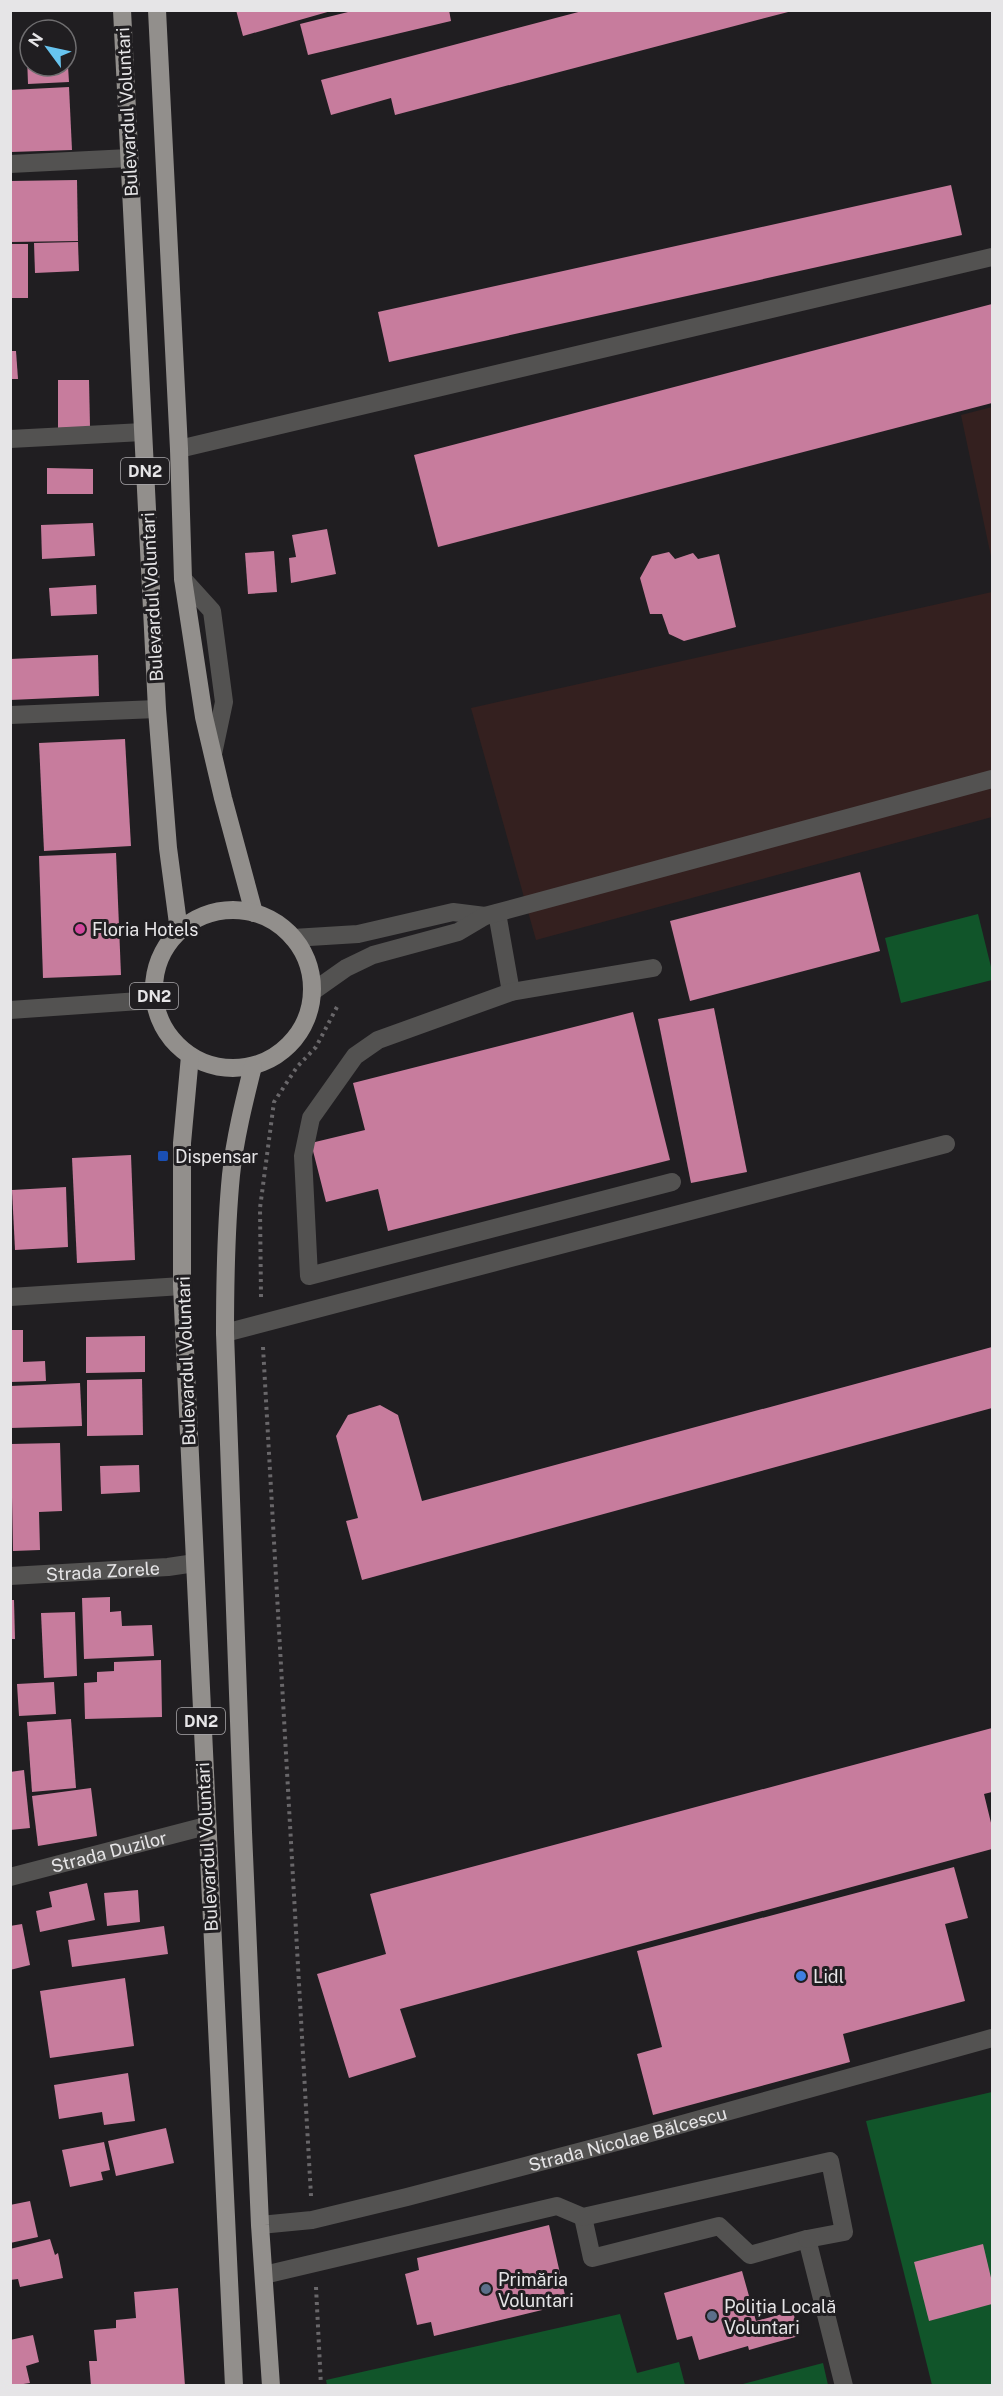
<svg xmlns="http://www.w3.org/2000/svg" width="1003" height="2396" font-family="'Public Sans',sans-serif">
<style>
.commercial{fill:#34201f}
.green{fill:#11552a}
.building{fill:#c77c9d}
.lines{fill:none;stroke-linecap:round;stroke-linejoin:round}
.path{stroke:#69676a;stroke-width:4;stroke-dasharray:3 4.5;stroke-linecap:butt}
.service{stroke:#535251;stroke-width:18}
.minor{stroke:#535251;stroke-width:18}
.tertiary{stroke:#535251;stroke-width:18}
.trunk{stroke:#928f8c;stroke-width:18}
.hotel-dot{fill:#d1479c;stroke:#201e21;stroke-width:2}
.transit-dot{fill:#1a4fb4;stroke:#201e21;stroke-width:2}
.shop-dot{fill:#3f7fe0;stroke:#201e21;stroke-width:2}
.service-dot{fill:#5c6f8a;stroke:#201e21;stroke-width:2}
.labels{text-anchor:middle;dominant-baseline:central;stroke-width:6;stroke-linejoin:round;paint-order:stroke}
.shield{fill:#201e21;stroke:#aba9ac;stroke-width:1.5}
.shield-label{font-size:16px;font-weight:bold;fill:#e6e5e7}
.street-label{font-size:18px;fill:#e6e5e7;stroke:#201e21}
.poi-label{font-size:18px;fill:#e6e5e7;stroke:#201e21;text-anchor:start}
</style>
<rect width="100%" height="100%" fill="#201e21"/>
<!-- commercial -->
<g class="commercial">
<path d="M992,407V561L961,415Z"/>
<path d="M992,592V817L536,940L471,708Z"/>
</g>
<!-- green -->
<g class="green">
<path d="M978,914L992,971V980L901,1003L885,938Z"/>
<path d="M992,2092V2385H932L866,2121Z"/>
<path d="M620,2314L637,2373L679,2362L685,2385H327L326,2380Z"/>
<path d="M823,2363L828,2385H739Z"/>
</g>
<!-- building -->
<g class="building">
<path d="M236,10H331V11L243,36Z"/>
<path d="M356,10H449L451,21L308,55L300,24Z"/>
<path d="M586,10L792,11L395,115L391,98L331,115L321,80Z"/>
<path d="M66,27V30H40V28Z"/>
<path d="M26,29H30V66H68L69,82L28,84Z"/>
<path d="M69,87L72,150L11,152L10,90Z"/>
<path d="M77,180L78,241L10,242V181Z"/>
<path d="M951,185L962,235L389,362L378,312Z"/>
<path d="M78,242L79,271L35,273L34,243Z"/>
<rect x="10" y="244" width="18" height="54"/>
<path d="M992,304V403L438,547L414,455Z"/>
<path d="M10,351H16L18,379H10Z"/>
<path d="M58,380H89L90,427L58,428Z"/>
<path d="M47,468L93,469V494H47Z"/>
<path d="M93,523L95,556L42,559L41,525Z"/>
<path d="M327,529L336,574L291,583L289,558L296,557L292,535Z"/>
<path d="M274,551L277,592L248,594L245,553Z"/>
<path d="M669,552L675,559L693,553L698,559L719,554L736,627L684,641L669,634L662,614H650L640,578L652,556Z"/>
<path d="M96,585L97,614L51,616L49,588Z"/>
<path d="M98,655L99,696L10,700V659Z"/>
<path d="M125,739L131,846L44,851L39,743Z"/>
<path d="M116,853L121,975L43,978L39,856Z"/>
<path d="M860,872L880,951L690,1001L670,921Z"/>
<path d="M714,1008L747,1172L691,1183L658,1019Z"/>
<path d="M633,1012L670,1160L388,1231L378,1189L326,1202L311,1143L365,1130L353,1083Z"/>
<path d="M131,1155L135,1260L77,1263L72,1158Z"/>
<path d="M66,1187L68,1247L15,1250L12,1190Z"/>
<path d="M10,1330H23V1362L45,1361L46,1381L10,1382Z"/>
<path d="M145,1336V1372L86,1373V1337Z"/>
<path d="M992,1347V1408L362,1580L346,1521L358,1518L336,1436L348,1415L380,1405L398,1415L422,1501Z"/>
<path d="M142,1379L143,1435L87,1436V1380Z"/>
<path d="M80,1383L82,1426L10,1428V1386Z"/>
<path d="M60,1443L62,1511L39,1512L40,1550L13,1551L11,1444Z"/>
<path d="M139,1465L140,1492L101,1494L100,1466Z"/>
<path d="M110,1597V1612L121,1611L122,1626L152,1625L154,1656L84,1659L82,1598Z"/>
<path d="M10,1600H14L15,1639H10Z"/>
<path d="M75,1612L77,1676L44,1678L41,1613Z"/>
<path d="M161,1660L162,1717L85,1719L84,1683L97,1682V1672L114,1671V1662Z"/>
<path d="M54,1682L56,1714L19,1716L17,1684Z"/>
<path d="M71,1719L76,1788L32,1792L27,1722Z"/>
<path d="M992,1728V1792L984,1794L992,1827V1849L400,2009L416,2057L349,2078L317,1974L386,1954L370,1894Z"/>
<path d="M24,1770L30,1828L10,1830V1772Z"/>
<path d="M91,1788L97,1836L38,1846L32,1796Z"/>
<path d="M954,1867L968,1918L945,1924L965,2001L843,2034L850,2062L653,2115L637,2054L662,2047L637,1951Z"/>
<path d="M87,1883L95,1920L40,1932L36,1911L52,1907L49,1892Z"/>
<path d="M138,1890L140,1922L107,1926L104,1893Z"/>
<path d="M22,1924L30,1965L10,1970V1926Z"/>
<path d="M164,1926L168,1954L72,1967L68,1940Z"/>
<path d="M125,1978L134,2046L50,2058L40,1991Z"/>
<path d="M128,2073L135,2121L104,2125L102,2112L59,2119L54,2085Z"/>
<path d="M166,2128L174,2163L116,2176L108,2141Z"/>
<path d="M104,2142L110,2170L101,2172L103,2180L70,2187L62,2150Z"/>
<path d="M30,2201L38,2237L10,2243V2205Z"/>
<path d="M549,2225L567,2304L434,2336L431,2322L417,2325L405,2274L419,2270L417,2258Z"/>
<path d="M50,2239L55,2255L58,2253L63,2278L20,2287L18,2279L10,2280V2249Z"/>
<path d="M983,2244L992,2282V2304L929,2321L914,2262Z"/>
<path d="M742,2271L756,2321L793,2311L799,2336L749,2350L748,2346L699,2360L692,2336L677,2340L664,2293Z"/>
<path d="M178,2288L185,2386H91L89,2361H97L94,2330L116,2328V2320L136,2318L134,2292Z"/>
<path d="M33,2335L39,2362L26,2366L30,2383L10,2386V2340Z"/>
</g>
<g class="lines">
<!-- path -->
<g class="path">
<path d="M261,1297L260,1208L274,1102L297,1067L316,1047L338,1005"/>
<path d="M263,1347L311,2196"/>
<path d="M316,2287L321,2386"/>
</g>
<!-- service -->
<g class="service">
<path d="M179,449L992,257"/>
<path d="M183,579L212,611L224,702L213,754"/>
<path d="M497,913L511,992"/>
<path d="M653,968L511,992L378,1040L355,1056L311,1118L303,1156L309,1276L672,1182"/>
<path d="M583,2217L592,2258L719,2226L750,2255L807,2239L844,2386"/>
<path d="M264,2275L557,2206L583,2217L830,2161L844,2232L807,2239"/>
</g>
<!-- minor -->
<g class="minor">
<path d="M10,164L129,158"/>
<path d="M10,439L143,432"/>
<path d="M10,715L157,709"/>
<path d="M293,938L358,934L453,912L485,916"/>
<path d="M312,992L346,968L373,955L458,932L485,916L992,779"/>
<path d="M10,1010L154,1000"/>
<path d="M10,1297L182,1286"/>
<path d="M225,1333L946,1144"/>
<path id="s1" d="M10,1576L168,1567L195,1563"/>
<path id="s2" d="M260,2225L312,2220L407,2197L643,2135L992,2038"/>
</g>
<!-- tertiary -->
<path class="tertiary" id="s3" d="M10,1877L206,1826"/>
<!-- trunk -->
<g class="trunk">
<path d="M122,10L157,709L168,848L179,931"/>
<path d="M157,10L179,449L183,579L204,717L223,798L254,913"/>
<circle cx="233" cy="989" r="79"/>
<path d="M190,1056L182,1143V1286L234,2386"/>
<path d="M253,1066C244,1102 235,1138 231,1175C226,1227 225,1280 225,1333L243,1832L260,2225L271,2386"/>
</g>
</g>
<!-- markers -->
<circle class="hotel-dot" cx="80" cy="929" r="6"/>
<rect class="transit-dot" x="157" y="1150" width="12" height="12" rx="3"/>
<circle class="shop-dot" cx="801" cy="1976" r="6"/>
<g class="service-dot">
<circle cx="486" cy="2289" r="6"/>
<circle cx="712" cy="2316" r="6"/>
</g>
<g class="labels">
<!-- shield labels -->
<g class="shield">
<rect x="121" y="458" width="48" height="26" rx="4.5"/>
<rect x="130" y="983" width="48" height="26" rx="4.5"/>
<rect x="177" y="1708" width="48" height="26" rx="4.5"/>
</g>
<g class="shield-label">
<text x="145" y="471">DN2</text>
<text x="154" y="996">DN2</text>
<text x="201" y="1721">DN2</text>
</g>
<!-- street labels -->
<g class="street-label">
<text transform="translate(127 112) rotate(-93)">Bulevardul Voluntari</text>
<text transform="translate(152 597) rotate(-93)">Bulevardul Voluntari</text>
<text transform="translate(186 1361) rotate(-92)">Bulevardul Voluntari</text>
<text stroke="none"><textPath href="#s1" startOffset="93">Strada Zorele</textPath></text>
<text transform="translate(207 1847) rotate(-93)">Bulevardul Voluntari</text>
<text stroke="none"><textPath href="#s3" startOffset="102">Strada Duzilor</textPath></text>
<text stroke="none"><textPath href="#s2" startOffset="378">Strada Nicolae Bălcescu</textPath></text>
</g>
<!-- poi labels -->
<g class="poi-label">
<text x="92" y="929">Floria Hotels</text>
<text x="175" y="1156">Dispensar</text>
<text x="813" y="1976">Lidl</text>
<text x="498" y="2279">Primăria<tspan x="498" dy="21">Voluntari</tspan></text>
<text x="724" y="2306">Poliția Locală<tspan x="724" dy="21">Voluntari</tspan></text>
</g>
</g>
<!-- border -->
<rect width="1003" height="2396" fill="none" stroke="#e6e5e7" stroke-width="24"/>
<!-- north arrow -->
<g transform="translate(48 48) rotate(303)"><circle r="28" fill="#201e21" stroke="#6f6e70" stroke-width="1.5"/>
<path d="M0-4.5L10 22L0 15L-10 22Z" fill="#67c4ef"/>
<text y="-9" font-size="16" font-weight="bold" text-anchor="middle" fill="#e6e5e7">N</text>
</g>
</svg>
